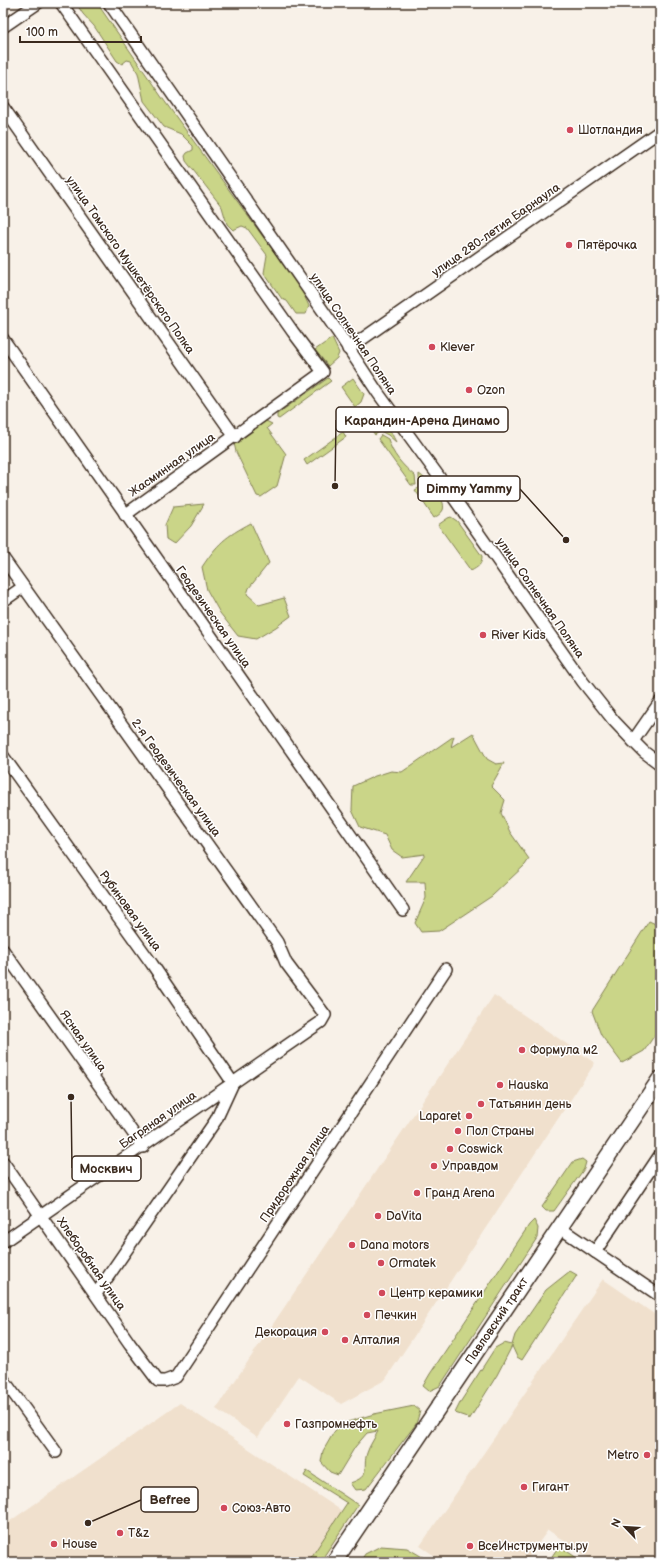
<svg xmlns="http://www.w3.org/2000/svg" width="663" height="1565" font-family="'Balsamiq Sans',sans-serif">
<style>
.built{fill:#f0e0cd}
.green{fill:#cad588;stroke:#828053}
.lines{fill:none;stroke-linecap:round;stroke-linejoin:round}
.minor-casing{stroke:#3b2a1e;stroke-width:14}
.major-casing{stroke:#3b2a1e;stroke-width:18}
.minor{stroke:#fff;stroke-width:11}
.major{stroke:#fff;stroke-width:15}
.poi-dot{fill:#d1495b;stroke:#fff;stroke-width:1.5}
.labels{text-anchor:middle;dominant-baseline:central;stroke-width:3;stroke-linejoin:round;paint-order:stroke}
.poi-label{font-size:12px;fill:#3b2a1e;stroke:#fff;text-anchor:start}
.street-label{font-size:12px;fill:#3b2a1e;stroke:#fff}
.leader{fill:none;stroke:#3b2a1e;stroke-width:1.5}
.callout-dot{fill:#3b2a1e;stroke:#fff;stroke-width:1.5}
.callout{fill:#fff;stroke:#3b2a1e;stroke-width:1.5}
.callout-label{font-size:13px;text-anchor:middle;font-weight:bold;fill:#3b2a1e}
</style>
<rect width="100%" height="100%" fill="#f8f1e8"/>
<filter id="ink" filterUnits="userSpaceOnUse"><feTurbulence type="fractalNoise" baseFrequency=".025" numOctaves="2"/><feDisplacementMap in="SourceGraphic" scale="8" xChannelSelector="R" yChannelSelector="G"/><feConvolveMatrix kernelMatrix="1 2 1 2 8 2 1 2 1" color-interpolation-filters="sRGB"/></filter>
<g filter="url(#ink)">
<!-- built -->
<g class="built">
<path d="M494,995L595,1063L385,1380L341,1404L299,1376L258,1437L216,1409Z"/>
<path d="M603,1279L660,1318V1562H595L548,1530L525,1562H444L420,1546Z"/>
<path d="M180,1403L351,1517L321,1562H3V1526Z"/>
</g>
<!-- green -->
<g class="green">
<path d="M76,3H97L163,99L285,267L302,291L309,306L306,314H296L287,301L282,299L264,273L267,255L247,228L242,226L233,230L227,224L222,207L186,161L185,156L187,153L193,150V146L181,134L164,127L144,101L138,73L131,61L127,60L122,64L117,61L94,26L83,14Z"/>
<path d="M332,338L339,353L337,358L328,366L315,350Z"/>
<path d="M328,378L331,381L279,419L277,418V414Z"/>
<path d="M353,378L364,394L361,402L355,407L341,387Z"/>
<path d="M367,409C382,408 390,431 396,442L388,435L380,431L375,435L360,413Z"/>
<path d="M266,421L272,424L267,428L286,454L277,486L261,497L257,496L236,452L234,443Z"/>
<path d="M343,432L346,437L307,465L304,460Z"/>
<path d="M381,435L388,439C392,454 403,466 415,476L416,485H411L378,439Z"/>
<path d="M419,474C428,480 447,499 443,510C441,514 437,516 434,518L415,490L419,488Z"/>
<path d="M204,504L191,526L174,544L166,539L165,525L173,507Z"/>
<path d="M451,517L457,521L482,556C482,565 478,567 471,571L438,525L448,518Z"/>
<path d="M251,523L269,563L249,588L247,594L259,605L284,598L291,616L276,627L256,639L238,636L220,613L207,590L202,567C218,543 225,537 251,523Z"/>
<path d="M473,733L487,759L496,764L504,763L491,786L505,800L501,813L510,832L529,859L525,865L492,896L439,931L421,932L415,923L426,898L425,882H406L425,854L402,857L392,850L385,835L360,827L352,810L353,786L375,776L391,771L402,772L454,736L451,747Z"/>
<path d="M649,921L660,926V1027L644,1051L622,1063L601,1035L592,1011Z"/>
<path d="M582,1159L586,1162L584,1169L554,1211H546L542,1207L573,1162Z"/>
<path d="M534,1220L538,1228L537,1238L440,1386L429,1391L423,1386L430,1374L529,1225Z"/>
<path d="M570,1271L577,1275L522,1360L517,1357L512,1346L497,1375L469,1420L467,1417L455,1413L461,1401L495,1348L504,1343L512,1345L515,1335L546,1290Z"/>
<path d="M414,1406L420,1411L416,1424L366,1489L355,1490L350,1483C372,1476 362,1468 367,1453C369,1446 375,1438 378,1431L367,1433L355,1447L338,1475L330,1472L321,1462L323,1451L334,1432L341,1424L374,1414Z"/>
<path d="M307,1471L358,1505L320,1562H308L347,1503L304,1476Z"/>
<path d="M381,1546L407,1548L431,1562H360L365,1554Z"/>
<path d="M559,1546L583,1562H548Z"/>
</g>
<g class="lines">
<defs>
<g id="minor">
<path d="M61,3L293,332L323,372L125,515"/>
<path d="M109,3L337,331L378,393L437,474L583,682L614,721L633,741L644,752L660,764"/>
<path d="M3,27L38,3"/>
<path d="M3,107L235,437"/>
<path d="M3,339L403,910"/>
<path d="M348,349L660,131"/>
<path d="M3,558L277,942L286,963L325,1015L321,1022L3,1242"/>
<path d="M3,601L23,587"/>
<path d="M633,741L660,702"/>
<path d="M3,756L152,964L233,1083L216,1120L96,1294"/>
<path d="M3,950L143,1147"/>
<path d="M3,1162L130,1344L158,1381H165L176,1377L446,969"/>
<path d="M560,1228L660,1296"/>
<path d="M595,1252L660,1155"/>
<path d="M3,1379L56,1452"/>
</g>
<path id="major" d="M334,1562L660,1079"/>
</defs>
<!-- minor casing -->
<use href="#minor" class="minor-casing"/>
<!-- major casing -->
<use href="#major" class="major-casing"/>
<!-- minor -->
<use href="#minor" class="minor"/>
<!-- major -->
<use href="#major" class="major"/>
</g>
</g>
<!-- markers -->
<g class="poi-dot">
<circle cx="570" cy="130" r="4"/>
<circle cx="569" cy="245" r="4"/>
<circle cx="432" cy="347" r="4"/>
<circle cx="469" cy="390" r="4"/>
<circle cx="483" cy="635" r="4"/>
<circle cx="522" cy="1050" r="4"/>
<circle cx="500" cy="1085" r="4"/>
<circle cx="481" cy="1104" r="4"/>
<circle cx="469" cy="1116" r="4"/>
<circle cx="458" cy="1131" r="4"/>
<circle cx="450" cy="1149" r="4"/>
<circle cx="434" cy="1166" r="4"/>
<circle cx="417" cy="1193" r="4"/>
<circle cx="378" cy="1216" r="4"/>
<circle cx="352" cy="1245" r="4"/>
<circle cx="381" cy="1263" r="4"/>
<circle cx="382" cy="1293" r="4"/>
<circle cx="367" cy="1315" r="4"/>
<circle cx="325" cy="1332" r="4"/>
<circle cx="345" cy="1340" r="4"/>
<circle cx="287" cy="1424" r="4"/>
<circle cx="647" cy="1455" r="4"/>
<circle cx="524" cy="1487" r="4"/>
<circle cx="224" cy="1508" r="4"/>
<circle cx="120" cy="1533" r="4"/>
<circle cx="54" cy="1544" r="4"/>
<circle cx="470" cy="1546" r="4"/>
</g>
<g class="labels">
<!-- poi labels -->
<g class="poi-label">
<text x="578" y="130">Шотландия</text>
<text x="577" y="245">Пятёрочка</text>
<text x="440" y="347">Klever</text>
<text x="477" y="390">Ozon</text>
<text x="491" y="635">River Kids</text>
<text x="530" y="1050">Формула м2</text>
<text x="508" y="1085">Hauska</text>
<text x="489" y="1104">Татьянин день</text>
<text x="461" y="1116" text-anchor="end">Laparet</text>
<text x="466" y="1131">Пол Страны</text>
<text x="458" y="1149">Coswick</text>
<text x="442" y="1166">Управдом</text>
<text x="425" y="1193">Гранд Arena</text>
<text x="386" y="1216">DaVita</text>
<text x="360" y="1245">Dana motors</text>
<text x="389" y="1263">Ormatek</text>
<text x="390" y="1293">Центр керамики</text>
<text x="375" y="1315">Печкин</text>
<text x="317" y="1332" text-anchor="end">Декорация</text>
<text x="353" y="1340">Алталия</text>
<text x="295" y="1424">Газпромнефть</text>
<text x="639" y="1455" text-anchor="end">Metro</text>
<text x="532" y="1487">Гигант</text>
<text x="232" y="1508">Союз-Авто</text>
<text x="128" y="1533">T&amp;z</text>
<text x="62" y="1544">House</text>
<text x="478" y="1546">ВсеИнструменты.ру</text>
</g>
<!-- street labels -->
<g class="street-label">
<text transform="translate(496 230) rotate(-35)">улица 280-летия Барнаула</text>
<text transform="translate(130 265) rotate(55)">улица Томского Мушкетёрского Полка</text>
<text transform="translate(353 334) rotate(56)">улица Солнечная Поляна</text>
<text transform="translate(172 465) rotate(-35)">Жасминная улица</text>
<text transform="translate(540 598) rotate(55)">улица Солнечная Поляна</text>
<text transform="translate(213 617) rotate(55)">Геодезическая улица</text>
<text transform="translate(176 778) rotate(54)">2-я Геодезическая улица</text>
<text transform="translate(130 911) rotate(54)">Рубиновая улица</text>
<text transform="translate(83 1041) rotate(55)">Ясная улица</text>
<text transform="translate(158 1120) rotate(-35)">Багряная улица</text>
<text transform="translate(295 1174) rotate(-56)">Придорожная улица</text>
<text transform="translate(91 1264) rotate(55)">Хлеборобная улица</text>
<text transform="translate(497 1321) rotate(-56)">Павловский тракт</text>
</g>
</g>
<!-- callouts -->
<path class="leader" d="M335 486L336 420M566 540L520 489M71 1097L72 1168M88 1523L141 1500"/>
<g class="callout-dot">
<circle cx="335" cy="486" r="4"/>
<circle cx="566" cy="540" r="4"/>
<circle cx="71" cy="1097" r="4"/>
<circle cx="88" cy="1523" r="4"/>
</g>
<g class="callout">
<rect x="336" y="407" width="172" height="25" rx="4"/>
<rect x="418" y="476" width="102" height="25" rx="4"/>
<rect x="72" y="1156" width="69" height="25" rx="4"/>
<rect x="141" y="1487" width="57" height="25" rx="4"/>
</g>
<g class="callout-label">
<text x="422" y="425">Карандин-Арена Динамо</text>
<text x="469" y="493">Dimmy Yammy</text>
<text x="106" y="1173">Москвич</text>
<text x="170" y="1504">Befree</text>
</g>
<!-- margin -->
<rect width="663" height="1565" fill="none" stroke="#fff" stroke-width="16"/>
<rect x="8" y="8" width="647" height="1549" fill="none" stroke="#3b2a1e" stroke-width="1.5" filter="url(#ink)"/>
<!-- north arrow -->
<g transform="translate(625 1527) rotate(295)" stroke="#ffffff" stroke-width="3" paint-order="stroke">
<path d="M0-3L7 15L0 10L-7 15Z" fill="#3b2a1e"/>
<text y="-6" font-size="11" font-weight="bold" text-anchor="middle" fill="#3b2a1e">N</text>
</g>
<!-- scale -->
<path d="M20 36v6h121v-6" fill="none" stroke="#3b2a1e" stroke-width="2"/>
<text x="26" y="36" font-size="12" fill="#3b2a1e" stroke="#ffffff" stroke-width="3" paint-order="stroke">100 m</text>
</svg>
